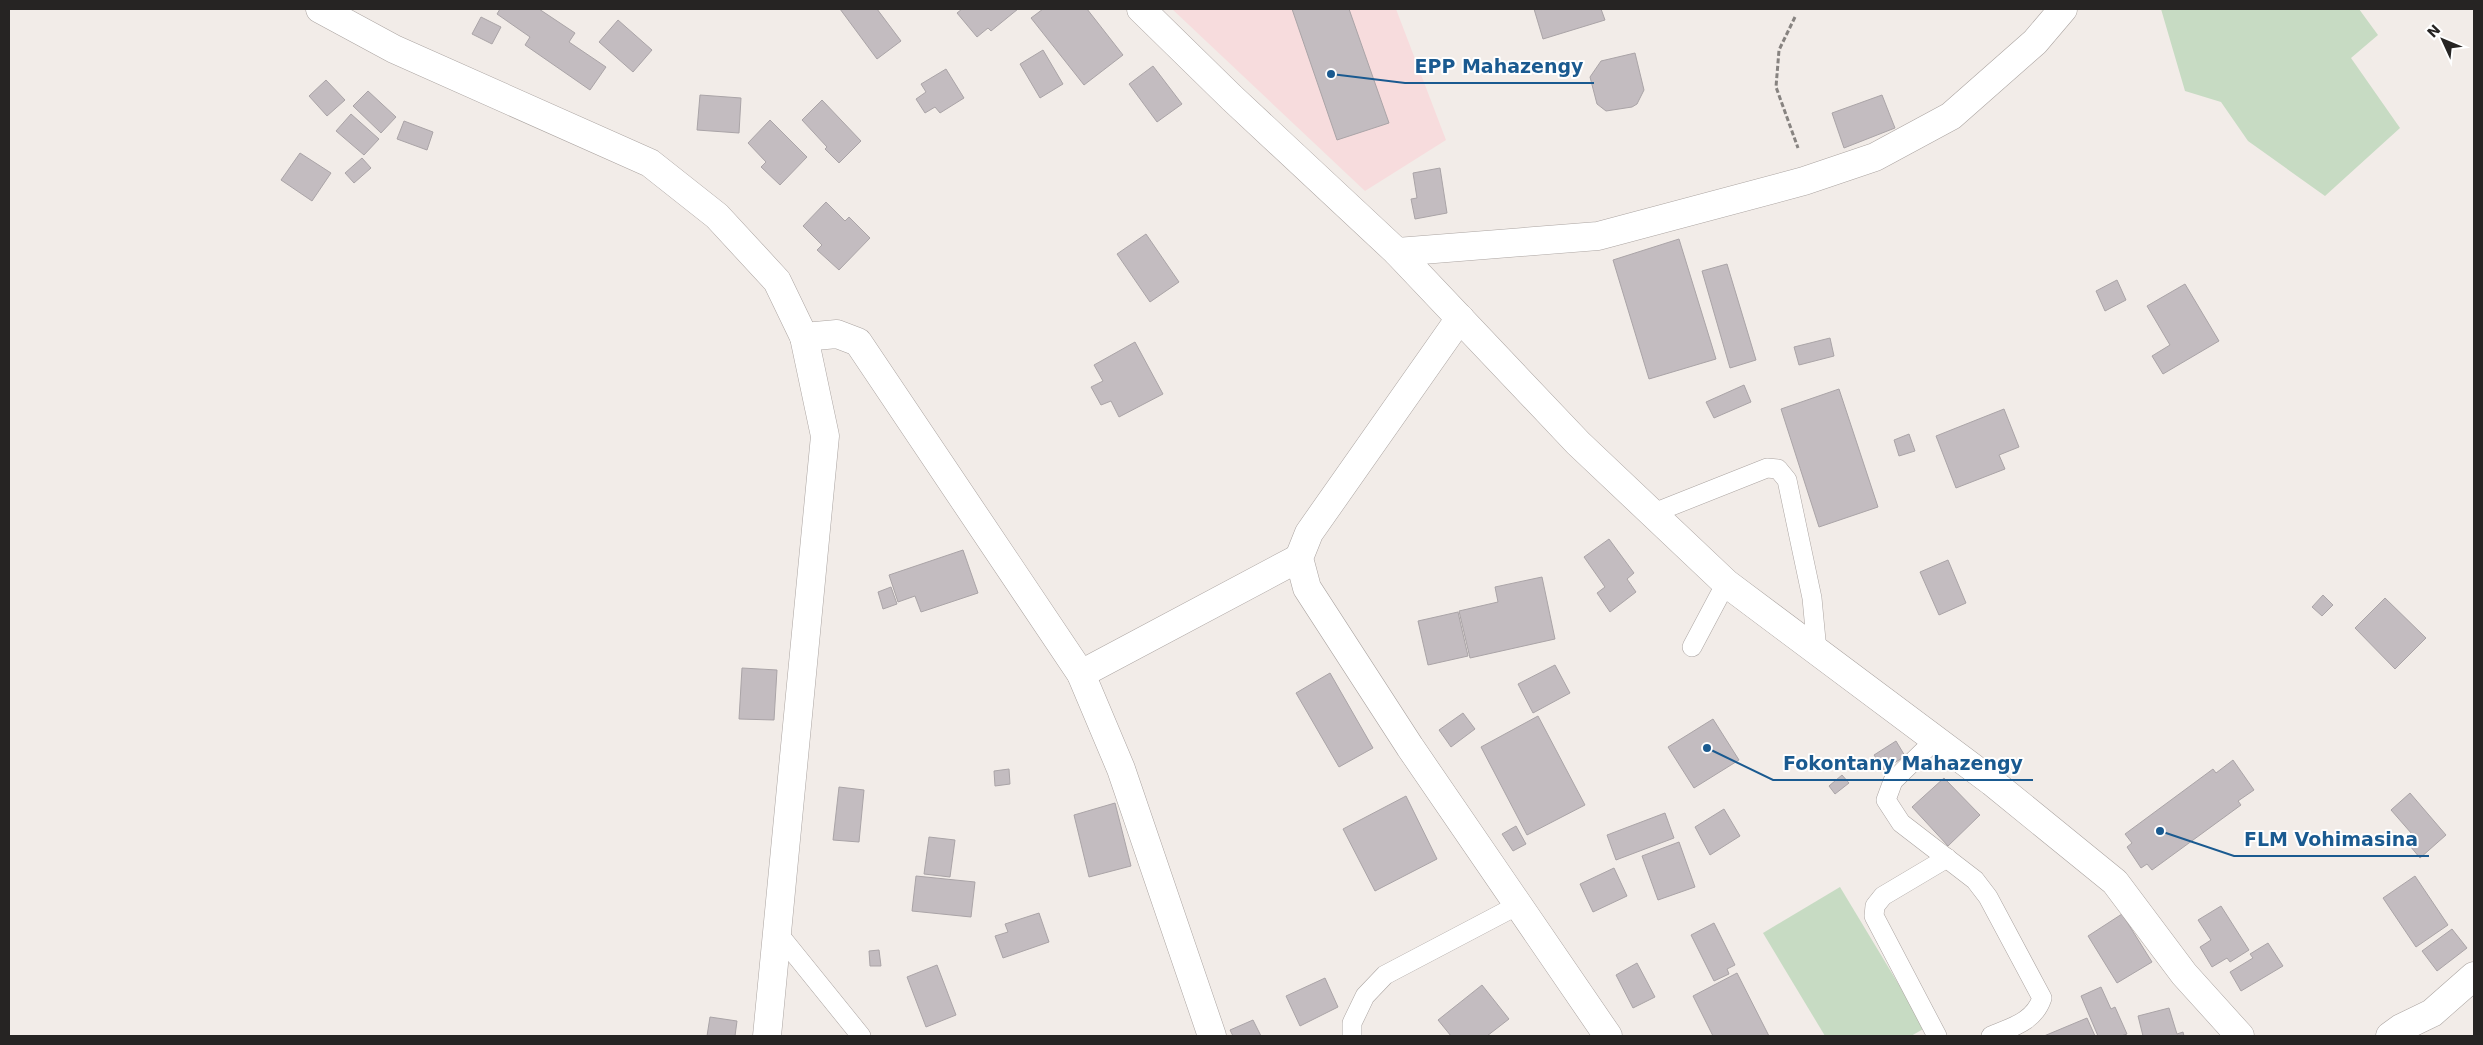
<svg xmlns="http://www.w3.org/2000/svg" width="2483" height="1045" font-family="'DejaVu Sans',sans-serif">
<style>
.education{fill:#f7dcdd}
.green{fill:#c7dbc3}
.building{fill:#c3bcc0;stroke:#aaa4a7}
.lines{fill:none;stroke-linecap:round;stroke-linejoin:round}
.service-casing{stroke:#aba4a1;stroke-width:20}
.minor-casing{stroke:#aba4a1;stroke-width:29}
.primary-casing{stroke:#aba4a1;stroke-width:29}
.path{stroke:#878380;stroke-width:3;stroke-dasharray:5 2.5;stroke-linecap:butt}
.service{stroke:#fff;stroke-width:19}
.minor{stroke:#fff;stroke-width:28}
.primary{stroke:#fff;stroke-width:28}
.leader{fill:none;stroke:#1a5a90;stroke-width:2}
.callout-dot{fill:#1a5a90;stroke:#fff;stroke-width:2}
.callout-label{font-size:19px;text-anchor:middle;font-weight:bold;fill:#1a5a90;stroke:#fff;stroke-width:4;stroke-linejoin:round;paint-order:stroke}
</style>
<rect width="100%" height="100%" fill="#f2ece8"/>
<!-- education -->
<path class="education" d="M1172,9H1396L1446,140L1365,191Z"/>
<!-- green -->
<g class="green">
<path d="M2161,9H2359L2378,35L2351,58L2400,128L2325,196L2248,141L2221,102L2185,91Z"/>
<path d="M1840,887L1925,1028L1911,1036H1825L1763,933Z"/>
</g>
<!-- building -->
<g class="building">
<path d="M500,9H539L575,33L569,42L606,67L590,90L525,45L530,37L497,14Z"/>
<path d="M840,9H877L901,41L877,59Z"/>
<path d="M962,9H1018L991,31L988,28L977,37L957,13Z"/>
<path d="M1043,9H1087L1123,55L1084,85L1031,18Z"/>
<path d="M1292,9H1349L1389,123L1337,140Z"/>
<path d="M1534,9H1601L1605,20L1543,39Z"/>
<path d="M481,17L501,27L492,44L472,34Z"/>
<path d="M618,20L652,50L633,72L599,42Z"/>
<path d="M1043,50L1063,84L1040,98L1020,64Z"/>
<path d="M1635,53L1644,90L1637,104L1632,107L1606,111L1597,104L1590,77L1601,61Z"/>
<path d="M1153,66L1182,104L1157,122L1129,84Z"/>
<path d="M946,69L964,98L940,113L935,107L925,113L916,99L926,92L921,84Z"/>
<path d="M326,80L345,100L327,116L309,96Z"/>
<path d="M368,91L396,117L381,133L353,106Z"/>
<path d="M700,95L741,98L739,133L697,130Z"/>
<path d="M1882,95L1895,128L1844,148L1832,113Z"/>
<path d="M822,100L861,141L839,163L825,149L827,147L802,120Z"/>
<path d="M351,114L379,139L364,155L336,131Z"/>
<path d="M770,120L807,157L780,185L761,167L766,162L748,143Z"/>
<path d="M404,121L433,132L427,150L397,139Z"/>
<path d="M300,153L331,173L312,201L281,180Z"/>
<path d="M362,158L371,168L354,183L345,173Z"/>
<path d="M1440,168L1447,213L1415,219L1411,199L1417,198L1413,173Z"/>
<path d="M826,202L845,221L849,217L870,238L839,270L817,250L822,245L803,226Z"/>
<path d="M1146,234L1179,282L1150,302L1117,254Z"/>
<path d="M1679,239L1716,359L1649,379L1613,260Z"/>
<path d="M1727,264L1756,360L1730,368L1702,271Z"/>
<path d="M2117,280L2126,300L2105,311L2096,291Z"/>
<path d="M2185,284L2219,341L2163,374L2152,356L2170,345L2147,306Z"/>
<path d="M1830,338L1834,356L1799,365L1794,347Z"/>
<path d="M1135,342L1163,394L1119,417L1111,401L1101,405L1091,387L1103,381L1094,365Z"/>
<path d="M1744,385L1751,402L1714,418L1706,402Z"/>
<path d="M1839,389L1878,507L1819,527L1781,409Z"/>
<path d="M2004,409L2019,447L1999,455L2005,469L1956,488L1936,436Z"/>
<path d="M1909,434L1915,451L1899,456L1894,440Z"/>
<path d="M1609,539L1634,573L1627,579L1636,592L1610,612L1597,593L1605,587L1584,557Z"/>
<path d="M963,550L978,593L921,612L915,596L898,602L889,575Z"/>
<path d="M1948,560L1966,603L1939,615L1920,572Z"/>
<path d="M1542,577L1555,639L1470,658L1459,611L1498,602L1495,587Z"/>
<path d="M891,587L897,604L883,609L878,592Z"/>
<path d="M2323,595L2333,605L2322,616L2312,607Z"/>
<path d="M2385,598L2426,638L2395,669L2355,628Z"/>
<path d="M1458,612L1468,656L1428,665L1418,621Z"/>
<path d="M1555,665L1570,693L1533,713L1518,684Z"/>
<path d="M742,668L777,670L774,720L739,719Z"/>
<path d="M1330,673L1373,748L1339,767L1296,693Z"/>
<path d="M1463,713L1475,729L1451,747L1439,730Z"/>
<path d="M1538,716L1585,805L1527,835L1481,747Z"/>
<path d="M1713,719L1739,760L1694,788L1668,747Z"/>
<path d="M1896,741L1905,756L1884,770L1874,755Z"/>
<path d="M2233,760L2254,790L2238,801L2241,805L2152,870L2147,864L2141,868L2127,847L2132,843L2125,834L2213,769L2216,773Z"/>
<path d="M1009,769L1010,784L995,786L994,771Z"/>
<path d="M1842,775L1849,783L1835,794L1829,786Z"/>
<path d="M1944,778L1980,815L1948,846L1912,807Z"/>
<path d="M839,787L864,790L859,842L833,840Z"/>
<path d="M2410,793L2446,835L2420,858L2405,840L2412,834L2391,810Z"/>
<path d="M1406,796L1437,859L1375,891L1343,829Z"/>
<path d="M1115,803L1131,866L1089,877L1074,815Z"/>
<path d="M1724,809L1740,836L1710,855L1695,827Z"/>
<path d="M1665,813L1674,838L1616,860L1607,835Z"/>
<path d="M1516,826L1526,844L1513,851L1502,834Z"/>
<path d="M929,837L955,840L950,877L924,874Z"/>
<path d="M1679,842L1695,887L1658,900L1642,856Z"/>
<path d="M1614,868L1627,896L1593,912L1580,884Z"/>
<path d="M916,876L975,882L971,917L912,911Z"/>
<path d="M2415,876L2448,925L2416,947L2383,898Z"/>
<path d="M2221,906L2249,950L2230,962L2227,958L2212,967L2200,947L2211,940L2198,920Z"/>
<path d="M1039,913L1049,942L1003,958L995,936L1008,932L1005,924Z"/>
<path d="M2122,914L2152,962L2117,983L2088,936Z"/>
<path d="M1714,923L1735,965L1727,969L1729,974L1714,981L1691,935Z"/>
<path d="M2452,929L2467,948L2437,971L2422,951Z"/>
<path d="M2268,943L2283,966L2241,991L2230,972L2253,958L2250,954Z"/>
<path d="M879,950L881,966H870L869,951Z"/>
<path d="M1637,963L1655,997L1633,1008L1616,975Z"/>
<path d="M937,965L956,1015L926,1027L907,977Z"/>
<path d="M1737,973L1769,1036H1713L1693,996Z"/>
<path d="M1325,978L1338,1007L1300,1026L1286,996Z"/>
<path d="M1482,985L1509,1019L1487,1036H1451L1438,1020Z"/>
<path d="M2101,987L2111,1009L2115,1007L2127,1034L2121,1036H2098L2081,996Z"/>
<path d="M2169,1008L2177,1034L2183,1032L2184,1036H2143L2138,1016Z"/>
<path d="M710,1017L737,1021L735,1036H707Z"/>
<path d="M2087,1018L2095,1036H2044Z"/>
<path d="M1253,1020L1261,1036H1233L1230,1030Z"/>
</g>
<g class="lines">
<defs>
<g id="service">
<path d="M1651,514L1767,468L1778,469L1787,480L1812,598L1817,651"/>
<path d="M1692,647L1726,583"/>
<path d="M1935,740L1893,781L1886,800L1901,823L1975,880L1988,897L2042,998C2034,1022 2012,1027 1991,1036"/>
<path d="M777,932L861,1036"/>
<path d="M1352,1036V1023L1365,996L1385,975L1520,904"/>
<path d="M1937,1036L1874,916L1875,906L1883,896L1947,858"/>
</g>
<g id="minor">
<path d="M1141,9L1232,98L1397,252L1578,443L1726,583L1992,782L2115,882L2184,974L2240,1036"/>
<path d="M1397,252L1598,236L1804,181L1875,157L1951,116L2035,42L2063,9"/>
<path d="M1460,318L1309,533L1299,558L1307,588L1410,747L1608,1036"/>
<path d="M804,337L837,334L858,342L1081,674L1121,769L1212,1036"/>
<path d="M1081,674L1299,558"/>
<path d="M2390,1036L2401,1028L2432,1013L2474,976"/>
</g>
<path id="primary" d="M320,9L394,49L650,163L717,216L777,281L804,337L825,436L767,1036"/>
</defs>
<!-- service casing -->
<use href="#service" class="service-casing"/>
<!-- minor casing -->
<use href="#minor" class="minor-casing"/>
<!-- primary casing -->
<use href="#primary" class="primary-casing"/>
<!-- path -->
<path class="path" d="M1795,17L1779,50L1776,87L1798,148"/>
<!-- service -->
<use href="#service" class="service"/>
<!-- minor -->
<use href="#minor" class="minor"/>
<!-- primary -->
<use href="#primary" class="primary"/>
</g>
<!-- callouts -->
<path class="leader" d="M1331 74L1405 83H1594M1707 748L1773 780H2033M2160 831L2234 856H2429"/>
<g class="callout-dot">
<circle cx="1331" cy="74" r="5"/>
<circle cx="1707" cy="748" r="5"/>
<circle cx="2160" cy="831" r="5"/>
</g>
<g class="callout-label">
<text x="1499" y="73">EPP Mahazengy</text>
<text x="1903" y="770">Fokontany Mahazengy</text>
<text x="2331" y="846">FLM Vohimasina</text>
</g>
<!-- border -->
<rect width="2483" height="1045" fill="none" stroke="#262423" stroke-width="20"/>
<!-- north arrow -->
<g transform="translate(2443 40) rotate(314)" stroke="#ffffff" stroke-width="4" paint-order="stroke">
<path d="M0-4L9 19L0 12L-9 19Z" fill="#262423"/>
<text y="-8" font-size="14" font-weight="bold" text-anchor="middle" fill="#262423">N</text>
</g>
</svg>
